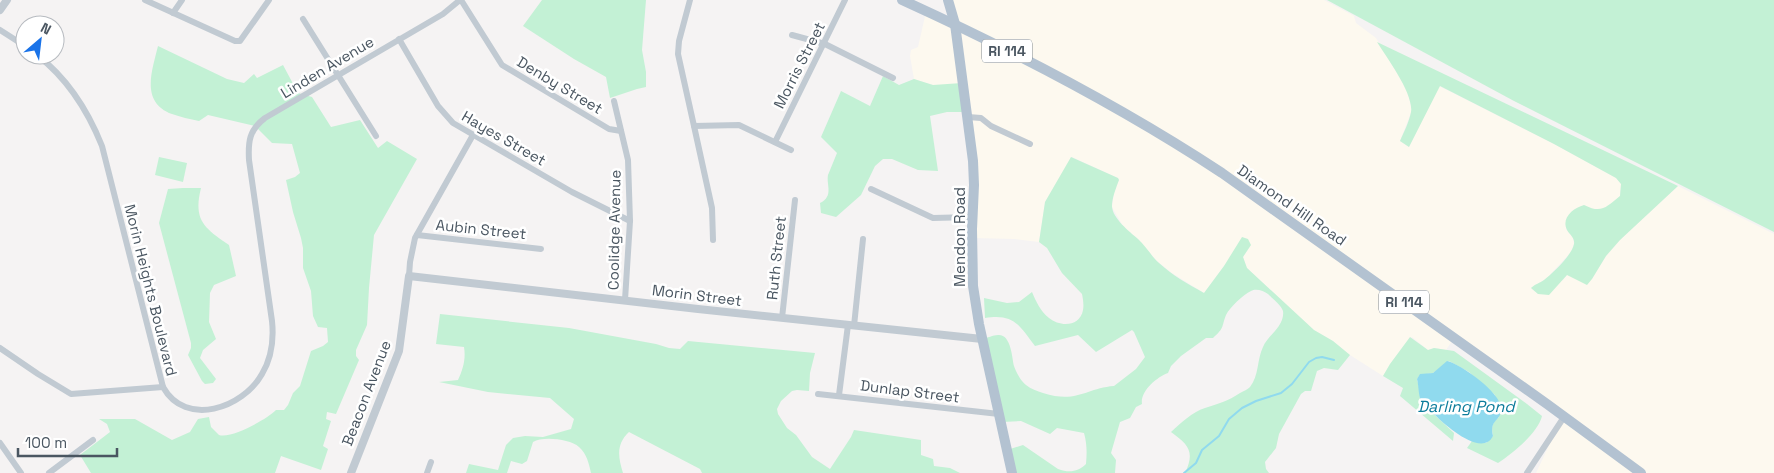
<svg xmlns="http://www.w3.org/2000/svg" width="1774" height="473" font-family="'Space Grotesk',sans-serif">
<style>
.commercial{fill:#fdf9ef}
.green{fill:#c3f1d5}
.water{fill:#90daee}
.lines{fill:none;stroke-linecap:round;stroke-linejoin:round}
.stream{stroke:#90daee;stroke-width:2}
.minor{stroke:#c1cad2;stroke-width:6}
.tertiary{stroke:#c1cad2;stroke-width:8}
.primary{stroke:#b3c2d1;stroke-width:10}
.labels{text-anchor:middle;dominant-baseline:central;stroke-width:5;stroke-linejoin:round;paint-order:stroke}
.shield{fill:#fff;stroke:#808990;stroke-width:1}
.shield-label{font-size:14px;font-weight:bold;fill:#4a5661}
.street-label{font-size:15px;fill:#4a5661;stroke:#fff}
.water-label{font-size:16px;font-style:italic;fill:#0c7c9b;stroke:#fff}
</style>
<rect width="100%" height="100%" fill="#f5f3f3"/>
<!-- commercial -->
<path class="commercial" d="M949,0H1324L1354,16L1356,23L1376,38L1407,90L1412,110L1400,141L1409,147L1439,86L1554,144L1616,178L1621,184L1620,196L1607,208L1600,210L1591,209L1584,205L1566,229L1573,238L1574,244L1571,252L1546,279L1531,288L1538,294L1563,280L1567,275L1592,279L1606,256L1620,240L1678,186L1774,234V473H1536L1562,418L1454,338L1446,350L1434,348L1428,350L1412,337L1390,364L1383,376L1350,355L1333,341L1314,330L1247,268L1243,257L1251,245L1224,266L1204,293L1172,273L1157,261L1138,239L1123,226L1112,207L1114,193L1119,180L1118,178L1072,157L1045,202L1039,242L1015,239L973,238L966,111L947,85H933L914,79L910,56L911,50L918,47L926,12L952,24Z"/>
<!-- green -->
<g class="green">
<path d="M542,0H646L642,50L646,72V87L637,89L610,98L606,77L574,59L523,26Z"/>
<path d="M1327,0H1774V232L1514,101Z"/>
<path d="M1377,42L1678,186L1620,240L1606,256L1592,279L1587,285L1567,275L1549,295L1538,294L1531,288C1535,284 1540,283 1544,280C1553,273 1572,255 1574,244C1575,238 1570,235 1567,230C1561,218 1573,208 1584,205C1602,214 1606,207 1620,196L1621,184L1616,178L1554,144L1440,86L1409,147L1400,141C1404,132 1409,122 1411,112C1414,94 1387,58 1377,42Z"/>
<path d="M158,46L227,79L244,83L254,74L257,78L283,65L298,93L312,97L331,127L360,120L378,148L387,141L417,159L374,235L369,288L367,325L356,350V356L359,360L336,414L327,412L326,419L331,421L323,446L328,449L321,470L281,456L275,473H91L80,455L110,432L107,424L99,419H135L172,440L190,432L198,419L209,417L211,427L219,435C232,439 267,419 276,410H284L288,405L293,393L300,386L311,351L323,346L328,342L327,328L318,327L313,316L311,291L303,268V248L301,238L293,212L286,180L295,177L300,173L292,144L272,143L255,126L208,115L199,121C190,119 180,117 172,114C140,102 152,71 158,46Z"/>
<path d="M883,76L899,85L914,79L933,85L962,83L963,112H947L930,116L938,171L918,170L892,159H883L875,166L861,195L836,217L821,213L820,203C834,196 826,185 828,175C831,168 834,160 837,153L821,137L841,91L870,106Z"/>
<path d="M159,157L187,163L183,182L155,175Z"/>
<path d="M1071,157L1118,178L1119,180C1116,188 1112,198 1112,206C1112,218 1130,232 1138,239C1146,246 1151,256 1159,263C1172,275 1188,284 1204,293L1224,266L1242,237L1248,239L1251,245L1243,257L1247,268L1314,330L1333,341L1350,355L1338,370L1324,368L1317,371L1311,391H1305L1301,394L1279,434L1276,448L1265,462L1266,469L1269,473H1185C1195,452 1189,445 1171,432C1181,423 1192,412 1205,408C1218,404 1228,401 1240,393C1243,391 1247,390 1250,387C1259,376 1257,359 1263,347C1268,335 1285,326 1283,311C1282,306 1272,298 1268,294C1264,291 1256,288 1251,291C1243,295 1230,307 1226,315C1221,328 1225,327 1213,338H1206L1181,356L1171,366L1168,373C1157,377 1140,391 1142,404L1136,407L1130,418L1120,422L1111,453L1116,460L1115,473H1011L1007,450L1023,445L1058,469C1069,473 1078,472 1086,464C1087,453 1087,444 1084,433L1057,428L1050,434L1021,421L1002,422L983,339C987,338 993,335 998,335C1011,334 1012,357 1014,366C1016,372 1021,381 1026,385C1031,389 1037,391 1043,393C1077,404 1086,388 1114,386L1136,369L1145,357L1134,332L1132,330L1096,352L1078,335L1035,346C1020,326 1014,313 985,318L984,298L1007,303L1019,302L1032,292C1036,301 1040,311 1049,318C1060,327 1080,327 1083,310C1084,305 1083,299 1082,294L1062,273L1047,248L1039,242L1045,202Z"/>
<path d="M183,188H201C193,220 204,228 229,245L236,276L214,285L210,293L209,322L216,339L203,350L200,358L216,379L213,383L205,384L202,381L188,355L191,348V343L159,223L168,189Z"/>
<path d="M440,314L569,328L656,344L669,348L680,349L688,341L815,353L810,373L809,391L797,390L792,391L781,401L777,409L778,414L787,428L796,435L812,457L830,469L851,437L854,430L921,440V455L933,459L934,466L950,468L960,473H702L700,469L629,432C616,444 618,457 623,473H591C589,464 587,454 579,447C570,439 543,436 533,442L527,461L522,464L511,461L507,473H466L469,464L498,470L506,445L513,438L525,436L543,437L571,429L574,419L550,398L488,392L439,382L458,380C463,369 466,359 464,347L436,344Z"/>
<path d="M1410,337L1428,350L1434,348L1454,351L1527,404L1542,416C1538,433 1512,454 1498,463L1467,448L1472,441L1486,443L1493,436C1491,427 1492,423 1499,417L1495,395L1469,372L1449,361L1433,373L1420,375L1417,379L1423,404L1454,433L1453,441L1400,396L1403,388L1383,376L1390,364Z"/>
</g>
<!-- water -->
<path class="water" d="M1447,361C1461,364 1501,393 1501,408C1502,422 1489,418 1493,436C1482,458 1445,425 1435,415C1431,412 1426,409 1423,405C1418,398 1419,386 1417,379L1420,374L1433,373Z"/>
<g class="lines">
<!-- stream -->
<path class="stream" d="M1184,473L1196,463L1202,450L1219,436L1229,419L1242,408L1256,401L1281,393L1292,384L1309,362L1316,358L1322,357L1334,360"/>
<!-- minor -->
<g class="minor">
<path d="M145,0L235,41H240L269,0"/>
<path d="M461,0L502,65L609,129L621,131"/>
<path d="M690,0L679,41L678,54L694,126L739,125L791,150"/>
<path d="M173,13L182,0"/>
<path d="M303,19L376,136"/>
<path d="M0,30L25,46"/>
<path d="M792,35L825,44L893,78"/>
<path d="M399,39L438,106L453,123L572,192L630,221"/>
<path d="M37,55C67,78 88,111 102,146L163,387C186,428 243,408 262,374C272,357 274,340 272,321L249,160C248,142 249,130 265,118L443,14L460,0"/>
<path d="M614,101L628,160L630,221L625,300"/>
<path d="M968,117L981,118L991,126L1030,144"/>
<path d="M694,126L712,208L713,240"/>
<path d="M775,142L845,0"/>
<path d="M871,189L933,218L972,217"/>
<path d="M417,235L541,249"/>
<path d="M409,276L410,262L415,238L473,135"/>
<path d="M782,318L795,200"/>
<path d="M854,326L863,239"/>
<path d="M0,348L38,374L71,394L163,387"/>
<path d="M818,394L999,414"/>
<path d="M839,395L848,325"/>
<path d="M0,443L21,473"/>
<path d="M49,473L93,440"/>
<path d="M427,473L431,462"/>
<path d="M1527,473L1564,417"/>
</g>
<!-- tertiary -->
<g class="tertiary">
<path d="M0,10L7,0"/>
<path d="M351,473L399,351L409,276L698,309L982,339"/>
</g>
<!-- primary -->
<g class="primary">
<path d="M902,0C1012,50 1120,106 1222,173L1547,404L1641,473"/>
<path d="M948,0L955,24L973,161L974,185L972,229L973,286L979,324L1012,473"/>
</g>
</g>
<g class="labels">
<!-- shield labels -->
<g class="shield">
<rect x="982" y="39.5" width="50" height="23" rx="4"/>
<rect x="1379" y="290.5" width="50" height="23" rx="4"/>
</g>
<g class="shield-label">
<text x="1007" y="51">RI 114</text>
<text x="1404" y="302">RI 114</text>
</g>
<!-- street labels -->
<g class="street-label">
<text transform="translate(799 65) rotate(-63)">Morris Street</text>
<text transform="translate(327 67) rotate(-31)">Linden Avenue</text>
<text transform="translate(560 85) rotate(31)">Denby Street</text>
<text transform="translate(504 138) rotate(30)">Hayes Street</text>
<text transform="translate(1292 205) rotate(35)">Diamond Hill Road</text>
<text transform="translate(481 229) rotate(6)">Aubin Street</text>
<text transform="translate(614 230) rotate(-89)">Coolidge Avenue</text>
<text transform="translate(959 237) rotate(-90)">Mendon Road</text>
<text transform="translate(776 258) rotate(-84)">Ruth Street</text>
<text transform="translate(151 290) rotate(76)">Morin Heights Boulevard</text>
<text transform="translate(697 295) rotate(7)">Morin Street</text>
<text transform="translate(910 391) rotate(7)">Dunlap Street</text>
<text transform="translate(366 393) rotate(-69)">Beacon Avenue</text>
</g>
<!-- water labels -->
<g class="water-label">
<text x="1466" y="406">Darling Pond</text>
</g>
</g>
<!-- north arrow -->
<g transform="translate(40 40) rotate(28)"><circle r="24" fill="#ffffff" stroke="#b7bbc0"/>
<path d="M0-4L9 19L0 12L-9 19Z" fill="#1a73e8"/>
<text y="-8" font-size="14" font-weight="bold" text-anchor="middle" fill="#4a5661">N</text>
</g>
<!-- scale -->
<path d="M18 448v8h99v-8" fill="none" stroke="#4a5661" stroke-width="2.5"/>
<text x="25" y="448" font-size="15" fill="#4a5661" stroke="#ffffff" stroke-width="4" paint-order="stroke">100 m</text>
</svg>
